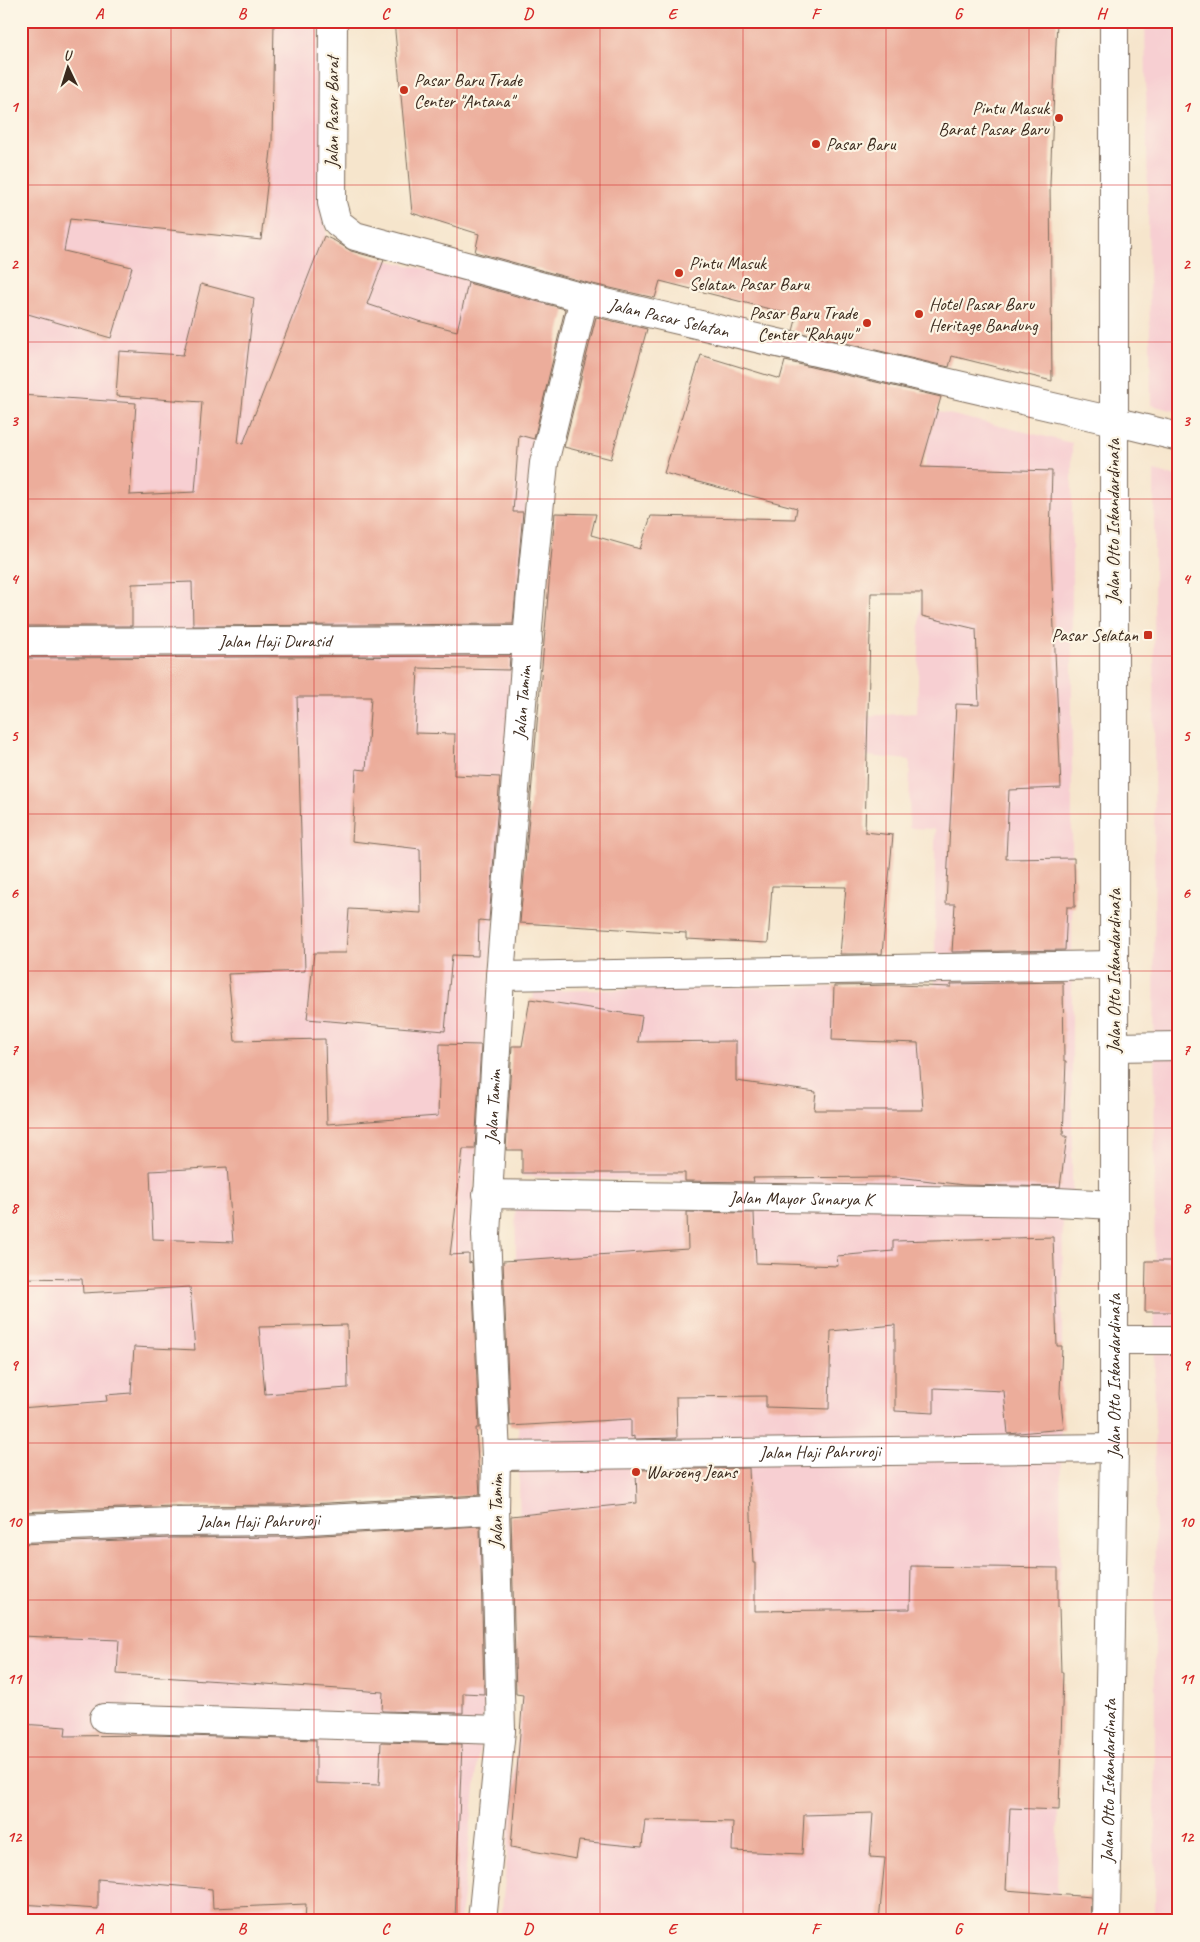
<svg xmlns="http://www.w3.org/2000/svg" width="1200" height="1942" font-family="Caveat,sans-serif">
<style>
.built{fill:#f7cfd2}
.building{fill:#ecad9b;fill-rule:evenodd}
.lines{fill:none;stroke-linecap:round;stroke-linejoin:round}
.street-casing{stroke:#7c6b5b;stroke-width:30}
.secondary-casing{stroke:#7c6b5b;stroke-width:30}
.primary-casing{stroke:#7c6b5b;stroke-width:30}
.street{stroke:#fff;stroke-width:28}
.secondary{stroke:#fff;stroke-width:28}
.primary{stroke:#fff;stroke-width:28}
.grid{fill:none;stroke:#d62828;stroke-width:1;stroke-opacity:0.55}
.poi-dot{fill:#c8321e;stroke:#fcf5e5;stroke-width:2}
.labels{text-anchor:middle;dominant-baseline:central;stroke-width:4.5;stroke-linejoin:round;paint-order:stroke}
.poi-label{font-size:18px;fill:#3b2a1e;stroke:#fcf5e5;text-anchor:start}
.street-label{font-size:18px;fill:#3b2a1e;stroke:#fcf5e5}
.neatline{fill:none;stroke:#d62828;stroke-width:2}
.grid-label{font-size:16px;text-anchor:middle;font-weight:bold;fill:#d62828}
</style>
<rect width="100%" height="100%" fill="#fcf5e5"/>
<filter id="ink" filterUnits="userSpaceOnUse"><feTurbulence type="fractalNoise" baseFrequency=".02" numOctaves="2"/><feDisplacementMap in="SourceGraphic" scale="10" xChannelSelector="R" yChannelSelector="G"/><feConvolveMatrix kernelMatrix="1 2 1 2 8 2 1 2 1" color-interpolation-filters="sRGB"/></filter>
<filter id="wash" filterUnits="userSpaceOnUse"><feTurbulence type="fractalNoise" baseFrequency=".0096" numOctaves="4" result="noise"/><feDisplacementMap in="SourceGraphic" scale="20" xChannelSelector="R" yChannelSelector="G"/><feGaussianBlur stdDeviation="1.12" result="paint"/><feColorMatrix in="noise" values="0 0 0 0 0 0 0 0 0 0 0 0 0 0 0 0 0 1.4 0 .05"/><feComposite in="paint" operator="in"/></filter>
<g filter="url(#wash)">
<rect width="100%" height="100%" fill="#f6e5cc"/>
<!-- built -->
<g class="built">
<path d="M21,21H318L327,247L558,299L526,499L473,1199L469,1486L21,1513Z"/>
<path d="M1145,21H1179V412L1151,405Z"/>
<path d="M927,409L1072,443V1197L522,1176L534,991L935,985V829L909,828L910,760L846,754V717L917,713Z"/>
<path d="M1154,471L1179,477V1921H1155Z"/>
<path d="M515,1191L1063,1210L1057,1921H501L522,1691Z"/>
<path d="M485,1515L493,1629L460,1921H21V1540Z"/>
</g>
<g id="blocks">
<!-- building -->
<g class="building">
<path d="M21,21H274L272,141L261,240L70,219L64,251L132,267L111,338L21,312Z"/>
<path d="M394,21H1057L1050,183L1052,381L952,356L949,367L793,331L797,316L660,281L655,298L588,283L475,252L479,234L412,213Z"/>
<path d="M324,236L335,241L351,251L384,260L367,304L418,321L457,331L468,283L565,309L534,439L519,435L513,512H523L513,624L193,626L192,582L132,584V626H21V395L136,403L130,495L195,492L202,402L116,396L119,351L183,355L201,284L254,298L238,443L243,444Z"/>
<path d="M596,317L647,329L611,459L564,447Z"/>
<path d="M701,355L780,379L785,361L941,397L921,467L1052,471L1050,537L1061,788L1009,790L1006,859L1074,858L1075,907H1067L1065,950L952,952L955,904H946L956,704L979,705L976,629L922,616V593H871L865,832L893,835L882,954H840L846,887L772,886L768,943L686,939V933L520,923L555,513L596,514L591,535L640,549L651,516L795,519L797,508L664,473Z"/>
<path d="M510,656L509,670L418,668L415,733L455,734L454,775L500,777L489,921L479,920L478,956L452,955L445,1031L307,1019L314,953H346L349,909L421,913L420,849L352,841L356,769L366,770L371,697H297L305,971L228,974L235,1041L325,1039L327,1124L438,1116L440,1044L481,1045L475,1149H463L450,1255L469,1254V1263L472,1262L479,1428H476L480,1495L289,1505L172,1506L21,1512V1408L107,1401L106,1395L131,1393L134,1347L195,1350L190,1287L83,1293L82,1279L21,1278V658ZM227,1167L233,1242L153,1239L150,1171ZM347,1325L348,1388L265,1394L259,1327Z"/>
<path d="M1063,982L1064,1061H1066L1063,1136H1067L1060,1187L964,1185L898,1177L753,1178L754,1182L685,1181V1173H522V1150H506L512,1046H522L530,999L642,1016L638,1042L736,1041V1081L816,1092L814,1110H923L918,1043L832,1040L834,986L897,985L951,987V984Z"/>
<path d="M687,1212L754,1213L756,1263L838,1266L837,1256L893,1251V1241L1053,1237L1057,1346H1062L1060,1393L1064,1429L1008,1434L1004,1391L934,1388V1413L895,1411V1325L831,1331L829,1409L766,1407V1396L676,1397L677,1438L634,1439V1436L631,1437V1419L510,1426L503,1261L688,1249Z"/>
<path d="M1146,1261H1179V1312H1145Z"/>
<path d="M749,1468L753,1563H755V1611L910,1609L911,1566L1058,1568V1607H1059L1061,1672H1063L1059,1810L1010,1808L1006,1890L1091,1897L1090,1921H879L885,1858L870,1857L873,1813L804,1815L802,1854L732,1851L733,1822L645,1820L642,1847L579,1841L576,1859L511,1847L523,1695L516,1694L511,1516L637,1503L636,1470Z"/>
<path d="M480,1526L484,1694L463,1693V1713L382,1711L383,1692L117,1674L119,1640L21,1636V1544L172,1538L289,1537Z"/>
<path d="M21,1724L66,1727L65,1736L153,1735L316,1740V1783L379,1785L381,1742L462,1744L455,1921H305L306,1904L213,1908L212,1889L98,1879V1909L21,1904Z"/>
</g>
</g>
</g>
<g filter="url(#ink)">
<use href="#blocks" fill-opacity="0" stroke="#7c6b5b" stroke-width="1"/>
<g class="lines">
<defs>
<g id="street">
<path id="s1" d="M333,21L332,203L337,222L355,236L584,298L1113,421"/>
<path id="s2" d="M21,642L528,640"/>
<path d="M500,976L1114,965"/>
<path d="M1114,1047L1179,1046"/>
<path id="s3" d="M487,1194L1057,1202L1114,1205"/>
<path d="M1114,1340H1179"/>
<path id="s4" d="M496,1456L1114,1448"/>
<path id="s5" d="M21,1528L172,1522L289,1521L495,1510"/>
<path d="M104,1718L501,1730"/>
<path id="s6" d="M482,1921L501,1730L495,1510L496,1456L486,1235L500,976L532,579L544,463L584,298"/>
</g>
<path id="secondary" d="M1113,421L1179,437"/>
<g id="primary">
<path id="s7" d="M1106,1921L1114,1448V21"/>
</g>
</defs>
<!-- street casing -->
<use href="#street" class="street-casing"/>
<!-- secondary casing -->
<use href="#secondary" class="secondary-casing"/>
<!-- primary casing -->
<use href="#primary" class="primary-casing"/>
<!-- street -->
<use href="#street" class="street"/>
<!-- secondary -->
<use href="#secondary" class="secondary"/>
<!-- primary -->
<use href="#primary" class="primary"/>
</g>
</g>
<!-- grid -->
<path class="grid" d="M171,21V1921M314,21V1921M457,21V1921M600,21V1921M743,21V1921M886,21V1921M1029,21V1921M21,185H1179M21,342H1179M21,499H1179M21,656H1179M21,814H1179M21,971H1179M21,1128H1179M21,1286H1179M21,1443H1179M21,1600H1179M21,1757H1179"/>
<!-- markers -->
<g class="poi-dot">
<circle cx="404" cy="90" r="5"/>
<circle cx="1059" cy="118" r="5"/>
<circle cx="816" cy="144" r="5"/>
<circle cx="679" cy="273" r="5"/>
<circle cx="919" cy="314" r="5"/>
<circle cx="867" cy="323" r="5"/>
<rect x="1143" y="630" width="10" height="10" rx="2.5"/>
<circle cx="636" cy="1472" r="5"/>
</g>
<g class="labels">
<!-- poi labels -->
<g class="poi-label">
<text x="414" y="80">Pasar Baru Trade<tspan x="414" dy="21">Center "Antana"</tspan></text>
<text x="1049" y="108" text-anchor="end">Pintu Masuk<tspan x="1049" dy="21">Barat Pasar Baru</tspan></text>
<text x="826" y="144">Pasar Baru</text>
<text x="689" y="263">Pintu Masuk<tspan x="689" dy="21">Selatan Pasar Baru</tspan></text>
<text x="929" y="304">Hotel Pasar Baru<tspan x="929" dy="21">Heritage Bandung</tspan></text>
<text x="857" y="313" text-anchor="end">Pasar Baru Trade<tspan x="857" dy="21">Center "Rahayu"</tspan></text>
<text x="1138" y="635" text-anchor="end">Pasar Selatan</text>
<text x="646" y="1472">Waroeng Jeans</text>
</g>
<!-- street labels -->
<g class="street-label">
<text transform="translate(332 112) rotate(-90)">Jalan Pasar Barat</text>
<text stroke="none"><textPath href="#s1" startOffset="549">Jalan Pasar Selatan</textPath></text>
<text transform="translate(1113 521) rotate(-90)">Jalan Otto Iskandardinata</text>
<text stroke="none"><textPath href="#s2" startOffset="254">Jalan Haji Durasid</textPath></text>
<text stroke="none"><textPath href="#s6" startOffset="1221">Jalan Tamim</textPath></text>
<text transform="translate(1114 971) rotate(-90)">Jalan Otto Iskandardinata</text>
<text stroke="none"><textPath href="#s6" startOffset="816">Jalan Tamim</textPath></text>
<text stroke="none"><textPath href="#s3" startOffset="314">Jalan Mayor Sunarya K</textPath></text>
<text stroke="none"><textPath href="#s7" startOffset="545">Jalan Otto Iskandardinata</textPath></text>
<text stroke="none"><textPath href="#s4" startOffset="324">Jalan Haji Pahruroji</textPath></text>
<text transform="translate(496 1511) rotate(-90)">Jalan Tamim</text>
<text stroke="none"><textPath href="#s5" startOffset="238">Jalan Haji Pahruroji</textPath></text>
<text stroke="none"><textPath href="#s7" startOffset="140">Jalan Otto Iskandardinata</textPath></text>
</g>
</g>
<!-- margin -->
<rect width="1200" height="1942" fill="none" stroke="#fcf5e5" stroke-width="55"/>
<!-- north arrow -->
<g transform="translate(68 68) rotate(356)" stroke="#fcf5e5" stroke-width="4" paint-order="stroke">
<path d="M0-4L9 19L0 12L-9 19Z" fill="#3b2a1e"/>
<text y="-8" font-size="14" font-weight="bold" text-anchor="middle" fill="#3b2a1e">U</text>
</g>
<rect x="28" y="28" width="1144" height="1886" class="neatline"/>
<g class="grid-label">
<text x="99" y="19">A</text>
<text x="242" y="19">B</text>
<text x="385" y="19">C</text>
<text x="528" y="19">D</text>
<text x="672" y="19">E</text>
<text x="815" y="19">F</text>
<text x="958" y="19">G</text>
<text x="1101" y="19">H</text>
<text x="14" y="112">1</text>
<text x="1186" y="112">1</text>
<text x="14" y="269">2</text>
<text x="1186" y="269">2</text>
<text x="14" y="426">3</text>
<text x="1186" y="426">3</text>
<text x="14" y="584">4</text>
<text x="1186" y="584">4</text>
<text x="14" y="741">5</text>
<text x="1186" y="741">5</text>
<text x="14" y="898">6</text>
<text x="1186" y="898">6</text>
<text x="14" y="1055">7</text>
<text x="1186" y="1055">7</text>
<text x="14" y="1213">8</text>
<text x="1186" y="1213">8</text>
<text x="14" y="1370">9</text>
<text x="1186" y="1370">9</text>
<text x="14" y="1527">10</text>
<text x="1186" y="1527">10</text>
<text x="14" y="1684">11</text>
<text x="1186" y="1684">11</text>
<text x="14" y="1842">12</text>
<text x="1186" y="1842">12</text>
<text x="99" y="1934">A</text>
<text x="242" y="1934">B</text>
<text x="385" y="1934">C</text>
<text x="528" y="1934">D</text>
<text x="672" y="1934">E</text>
<text x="815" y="1934">F</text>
<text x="958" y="1934">G</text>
<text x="1101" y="1934">H</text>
</g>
</svg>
